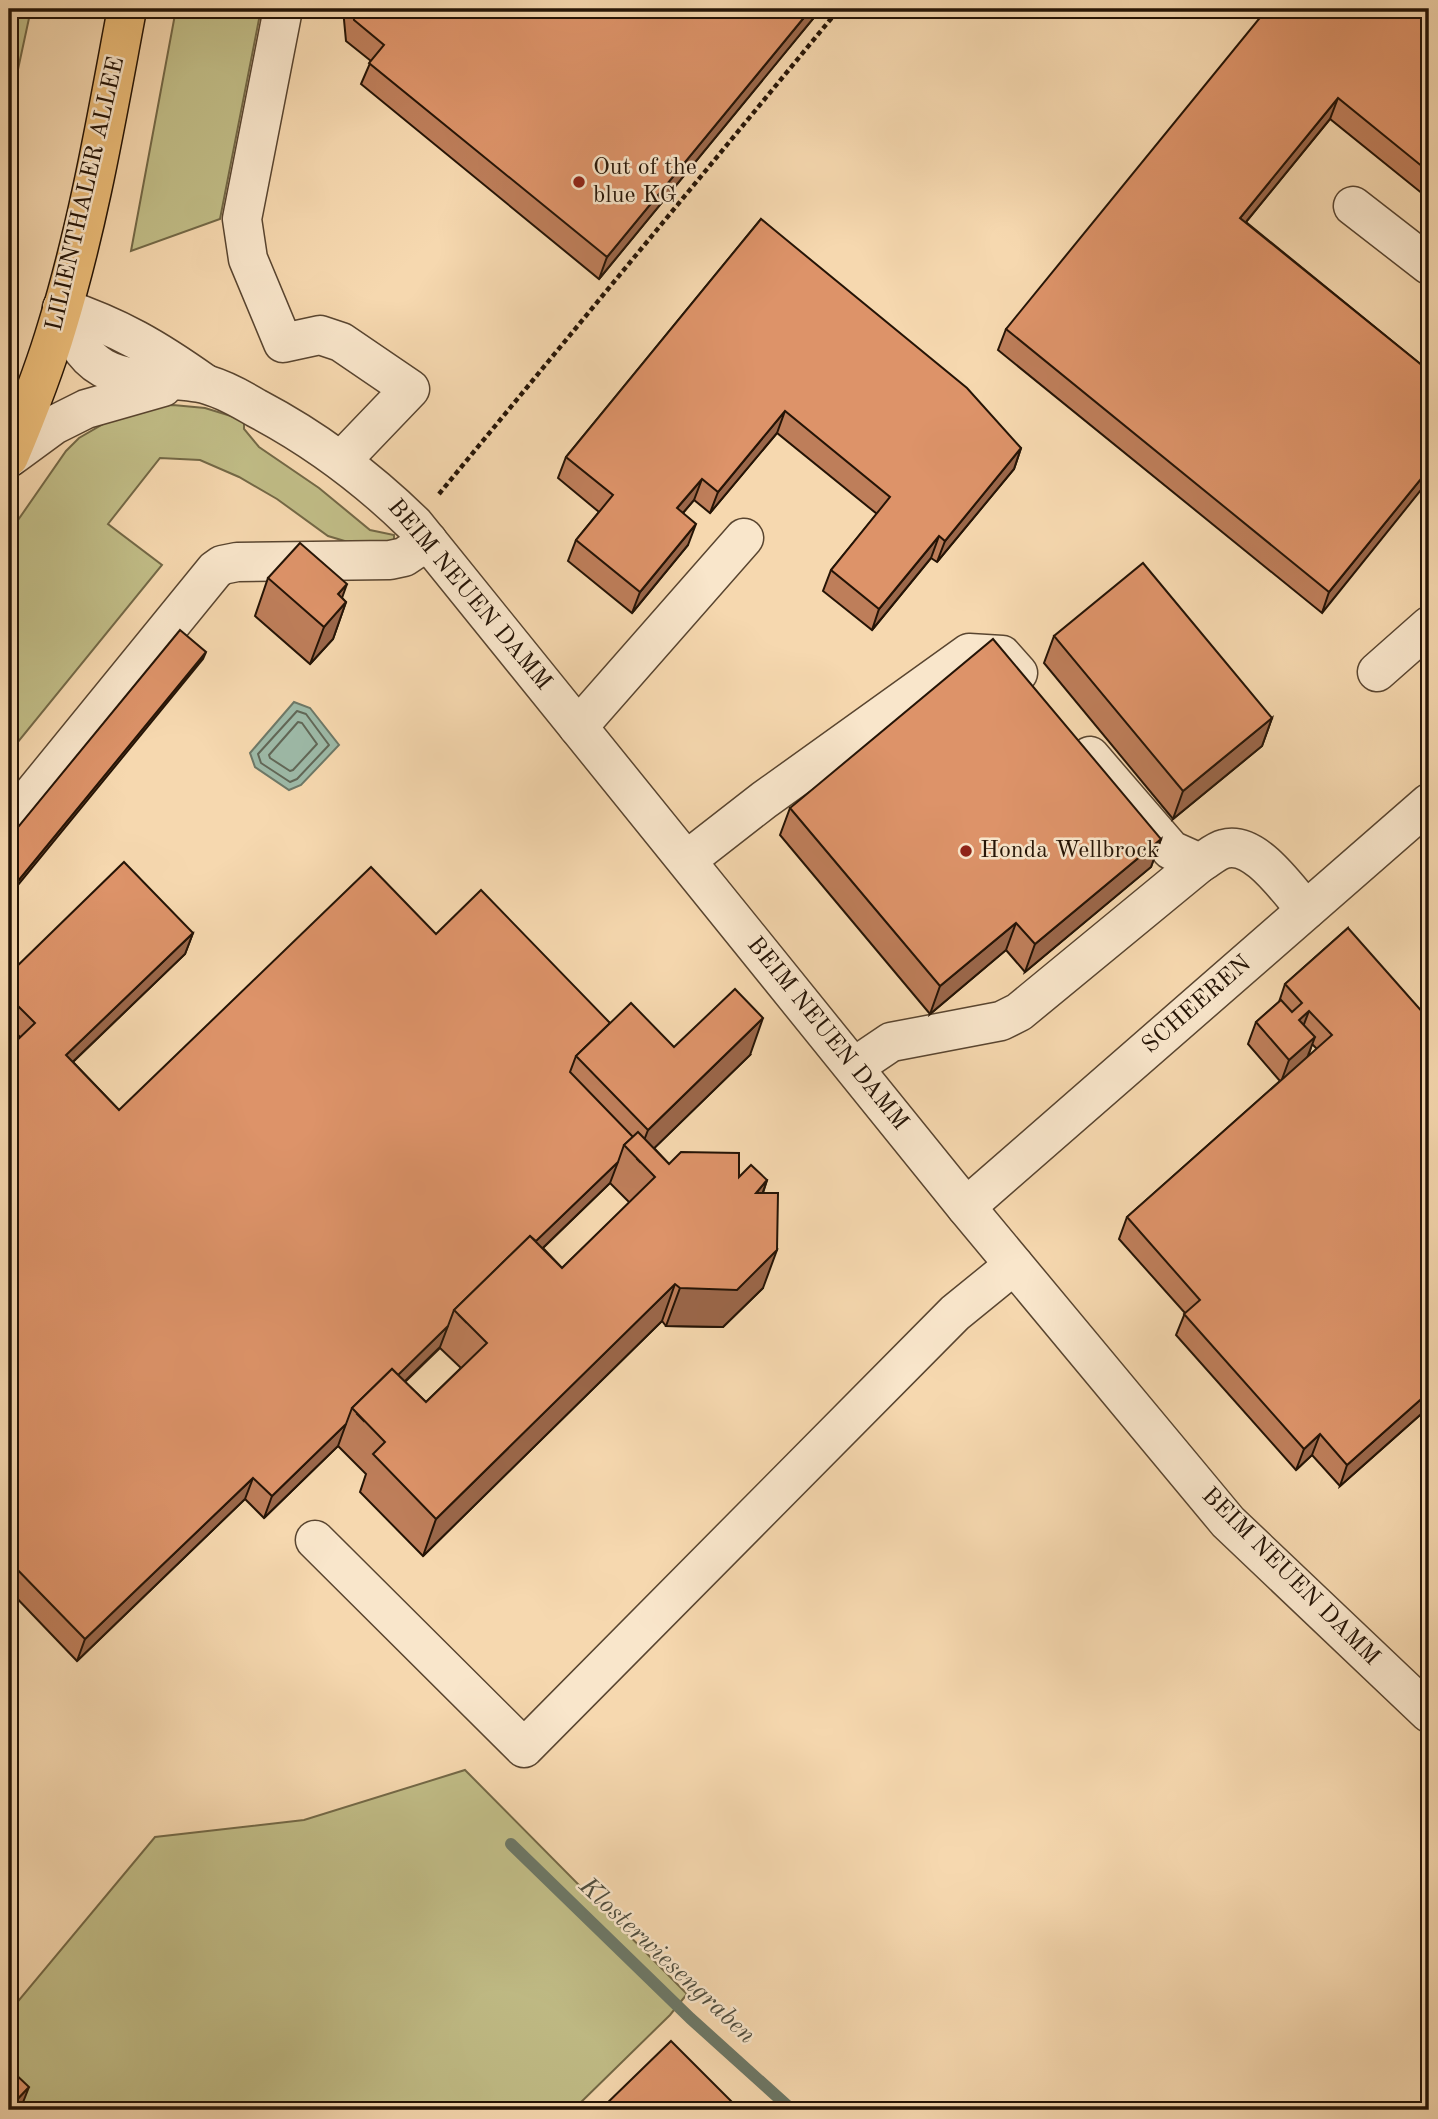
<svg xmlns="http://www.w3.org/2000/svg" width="1438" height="2119" font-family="'Old Standard TT',serif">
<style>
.green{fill:#c1bd87;stroke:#736846;stroke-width:2}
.water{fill:#9dbaa8;stroke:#6d7867;stroke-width:2}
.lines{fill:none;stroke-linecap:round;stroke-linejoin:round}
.shore{stroke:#616757;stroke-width:2}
.stream{stroke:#6d7867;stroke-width:12}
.minor-casing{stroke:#594530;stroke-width:41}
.major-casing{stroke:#251406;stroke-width:41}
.path{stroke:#251406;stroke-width:4.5;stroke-dasharray:5 3.5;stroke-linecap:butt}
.minor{stroke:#f9e6cb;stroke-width:38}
.major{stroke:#ebbc78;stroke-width:38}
.wall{fill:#be7e5a;stroke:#251406;stroke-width:2;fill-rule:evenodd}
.shaded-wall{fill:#9b674a;stroke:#251406;stroke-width:2}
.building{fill:#dd9369;stroke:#251406;stroke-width:2}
.poi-dot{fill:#8f2418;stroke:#f9e6cb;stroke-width:2.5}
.labels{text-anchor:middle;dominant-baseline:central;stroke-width:5;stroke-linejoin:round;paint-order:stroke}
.poi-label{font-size:24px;fill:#251406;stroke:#f9e6cb;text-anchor:start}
.street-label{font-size:24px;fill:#251406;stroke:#f9e6cb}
.water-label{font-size:26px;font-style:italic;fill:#4f4e3f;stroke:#f9e6cb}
</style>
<rect width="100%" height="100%" fill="#f6d8af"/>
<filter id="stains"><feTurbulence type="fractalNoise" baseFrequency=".00286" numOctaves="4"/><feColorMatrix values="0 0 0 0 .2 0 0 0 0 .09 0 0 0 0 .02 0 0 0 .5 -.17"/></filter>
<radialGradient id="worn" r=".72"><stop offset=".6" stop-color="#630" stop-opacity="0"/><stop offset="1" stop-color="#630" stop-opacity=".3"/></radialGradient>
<!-- green -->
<g class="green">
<path d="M9,9H31L9,111Z"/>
<path d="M176,9H261L220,219L131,251Z"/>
<path d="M173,405L205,408L244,420V429L259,447L319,488L370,530L394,535V541L358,545L328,536L277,499L239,477L200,460L160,458L108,524L162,565L9,753V533L66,451L79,438L112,419L157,406Z"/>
<path d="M465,1770L687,1994L670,2015L573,2110H28L12,2085L9,2058V2012L155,1837L304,1820Z"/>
</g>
<!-- water -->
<path class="water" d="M294,702L310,708L339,745L301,785L289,790L255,767L250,753Z"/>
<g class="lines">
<!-- shore -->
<g class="shore">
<path d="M297,711L306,714L329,745L297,779L290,782L261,763L258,754Z"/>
<path d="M298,722L302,723L317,744L293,770L290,771L270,758L269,755Z"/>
</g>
<!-- stream -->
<path class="stream" d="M511,1844L690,2018L792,2110"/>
<defs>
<g id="minor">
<path d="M283,9L242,219L248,259L283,343L320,335L341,342L410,389L341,461"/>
<path d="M1353,206L1429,265"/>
<path d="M62,308C71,331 80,355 103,368C136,386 174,375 208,385C225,390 241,399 256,408C315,439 367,478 414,524L966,1207L1228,1522L1429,1713"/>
<path d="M62,308C119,327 156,349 204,383"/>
<path d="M9,458L54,425L86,409L163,387"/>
<path d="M1377,672L1429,626"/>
<path d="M578,727L744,538"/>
<path d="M1090,756L1171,850L1200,863C1207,859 1216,851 1224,849C1255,840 1287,889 1306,910"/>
<path d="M9,823L215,570L222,565L237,562L390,560L404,557L428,541"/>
<path d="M687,860L764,800L969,653L1002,655L1018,673"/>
<path d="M854,1067L891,1042L1001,1021L1019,1012L1200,863"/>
<path d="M966,1207L1429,803"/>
<path d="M315,1540L524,1748L955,1313L1014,1265"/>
</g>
<path id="major" d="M9,457C27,414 44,371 57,327C89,223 107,115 127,9"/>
</defs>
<!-- minor casing -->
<use href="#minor" class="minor-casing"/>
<!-- major casing -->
<use href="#major" class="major-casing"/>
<!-- path -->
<path class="path" d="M439,494L839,9"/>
<!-- minor -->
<use href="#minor" class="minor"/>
<!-- major -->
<use href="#major" class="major"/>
</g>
<!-- wall -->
<g class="wall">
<path d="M343,9H821L599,279L361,84L371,61L346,41Z"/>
<path d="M1429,9V199L1330,119L1246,222L1429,371L1322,613L998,350L1006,329Z"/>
<path d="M761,219L1021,448L1014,469L937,562L931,558L872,630L823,591L831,570L877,514L777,433L710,513L694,500L683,513L688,545L632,613L568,561L576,540L599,512L558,478L566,457Z"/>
<path d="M268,578L342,598L346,602L333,639L310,664L255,616Z"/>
<path d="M1054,636L1272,718L1262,746L1173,819L1044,663Z"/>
<path d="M790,808L1161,839L1151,867L1025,972L1006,950L930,1014L780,835Z"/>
<path d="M1348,928L1429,1407L1340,1486L1312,1455L1296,1470L1176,1335L1185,1313L1119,1239L1127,1217L1280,1081L1248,1044L1256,1022L1279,1002L1285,984ZM1312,1044L1317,1049L1308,1057Z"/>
<path d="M193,933L185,954L73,1062L119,1110L436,934L610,1023L674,1047L750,1055L654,1148L669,1164L739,1177L767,1180L763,1193V1288L723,1327L666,1326L662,1321L423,1556L360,1492L366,1474L338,1446L264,1518L245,1499L77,1661L9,1590V1048L20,1037L9,1026V974ZM610,1183L630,1203L562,1268L543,1248ZM440,1348L461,1368L426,1402L405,1382Z"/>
</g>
<!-- shaded-wall -->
<g class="shaded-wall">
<path d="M811,9H821L599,279L607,257Z"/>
<path d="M1338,98L1330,119L1232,239L1240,218Z"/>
<path d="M785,411L777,433L710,513L718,492Z"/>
<path d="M1021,448L1014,469L937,562L945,541Z"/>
<path d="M1429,469V480L1322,613L1329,592Z"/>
<path d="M702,479L694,500L669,529L677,508Z"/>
<path d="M696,524L688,545L632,613L640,592Z"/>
<path d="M939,536L931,558L872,630L879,609Z"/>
<path d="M347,584L337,612L346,602L333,639L310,664L324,627L338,594Z"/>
<path d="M206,652L203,659L9,896V892Z"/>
<path d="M1272,718L1262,746L1173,819L1183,791Z"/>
<path d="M1161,839L1151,867L1025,972L1035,944Z"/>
<path d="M1016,923L1006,950L930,1014L940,986Z"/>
<path d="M193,933L185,954L58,1076L66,1055Z"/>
<path d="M1309,1011L1301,1032L1299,1020Z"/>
<path d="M763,1018L750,1055L640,1162L637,1159L648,1130Z"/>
<path d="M1315,1037L1307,1058L1281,1082L1289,1060Z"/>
<path d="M618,1162L610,1183L466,1322L459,1315Z"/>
<path d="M767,1180L754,1218L756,1193Z"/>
<path d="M777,1250L763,1288L723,1327L666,1326L680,1288Z"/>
<path d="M675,1284L662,1321L423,1556L436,1519Z"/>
<path d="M448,1326L440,1347L364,1421L357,1414Z"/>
<path d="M1429,1392V1407L1340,1486L1347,1465Z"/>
<path d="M346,1424L338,1446L264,1518L272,1496Z"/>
<path d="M1320,1434L1312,1455L1296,1470L1304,1449Z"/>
<path d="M253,1478L245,1499L77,1661L85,1639Z"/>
<path d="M29,2087L20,2110H9V2108Z"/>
</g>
<!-- building -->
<g class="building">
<path d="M353,9H811L607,257L369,63L384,45L354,20Z"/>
<path d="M1267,9H1429V172L1338,98L1240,218L1429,371V469L1329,592L1006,329Z"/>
<path d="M761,219L967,388L1021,448L945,541L939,536L879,609L831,570L890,497L785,411L718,492L702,479L677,508L696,524L640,592L576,540L613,495L566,457Z"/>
<path d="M300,543L347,584L338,594L346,602L324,627L268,578Z"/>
<path d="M1143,563L1272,718L1183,791L1054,636Z"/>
<path d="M180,630L206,652L9,892V838Z"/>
<path d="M993,639L1161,839L1035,944L1016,923L940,986L790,808Z"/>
<path d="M124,862L193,933L66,1055L119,1110L371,867L436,934L481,890L610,1023L576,1056L570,1072L633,1137L624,1145L618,1162L536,1241L530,1236L454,1310L448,1326L398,1375L392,1369L352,1408L346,1424L272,1496L253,1478L85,1639L9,1561V1048L35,1023L9,997V974Z"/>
<path d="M1348,928L1425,1015L1429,1011V1392L1347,1465L1320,1434L1304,1449L1184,1314L1200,1300L1127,1217L1332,1035L1309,1011L1299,1020L1315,1037L1289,1060L1256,1022L1281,1000L1292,1012L1302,1003L1285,984Z"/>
<path d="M735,989L763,1018L648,1130L576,1056L631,1003L674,1047Z"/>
<path d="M638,1132L669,1164L681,1152L739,1153V1177L751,1165L767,1180L756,1193H778L777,1250L737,1290L680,1288L675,1284L436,1519L373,1454L385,1442L352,1408L392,1369L426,1402L487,1343L454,1310L530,1236L562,1268L655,1177L624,1145Z"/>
<path d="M671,2041L740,2110H600Z"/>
<path d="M9,2068L29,2087L9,2108Z"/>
</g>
<!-- markers -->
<g class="poi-dot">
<circle cx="579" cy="182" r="7"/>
<circle cx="966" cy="851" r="7"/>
</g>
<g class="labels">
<!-- poi labels -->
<g class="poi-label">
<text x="593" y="168">Out of the<tspan x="593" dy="28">blue KG</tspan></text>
<text x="980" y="851">Honda Wellbrock</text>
</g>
<!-- street labels -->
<g class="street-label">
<text transform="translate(86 194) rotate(-77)">LILIENTHALER ALLEE</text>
<text transform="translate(469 595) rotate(50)">BEIM NEUEN DAMM</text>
<text transform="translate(1197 1005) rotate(-41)">SCHEEREN</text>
<text transform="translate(827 1034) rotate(51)">BEIM NEUEN DAMM</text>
<text transform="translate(1290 1577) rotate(45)">BEIM NEUEN DAMM</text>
</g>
<!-- water labels -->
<g class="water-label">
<text transform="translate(667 1961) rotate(43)">Klosterwiesengraben</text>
</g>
</g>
<!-- margin -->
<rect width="1438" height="2119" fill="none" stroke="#f6d8af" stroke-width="35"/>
<rect x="10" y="10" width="1417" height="2098" fill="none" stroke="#251406" stroke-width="3.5"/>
<rect x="18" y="18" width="1403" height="2084" fill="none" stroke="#251406" stroke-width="2"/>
<rect width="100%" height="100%" filter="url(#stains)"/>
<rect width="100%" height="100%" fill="url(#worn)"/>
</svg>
